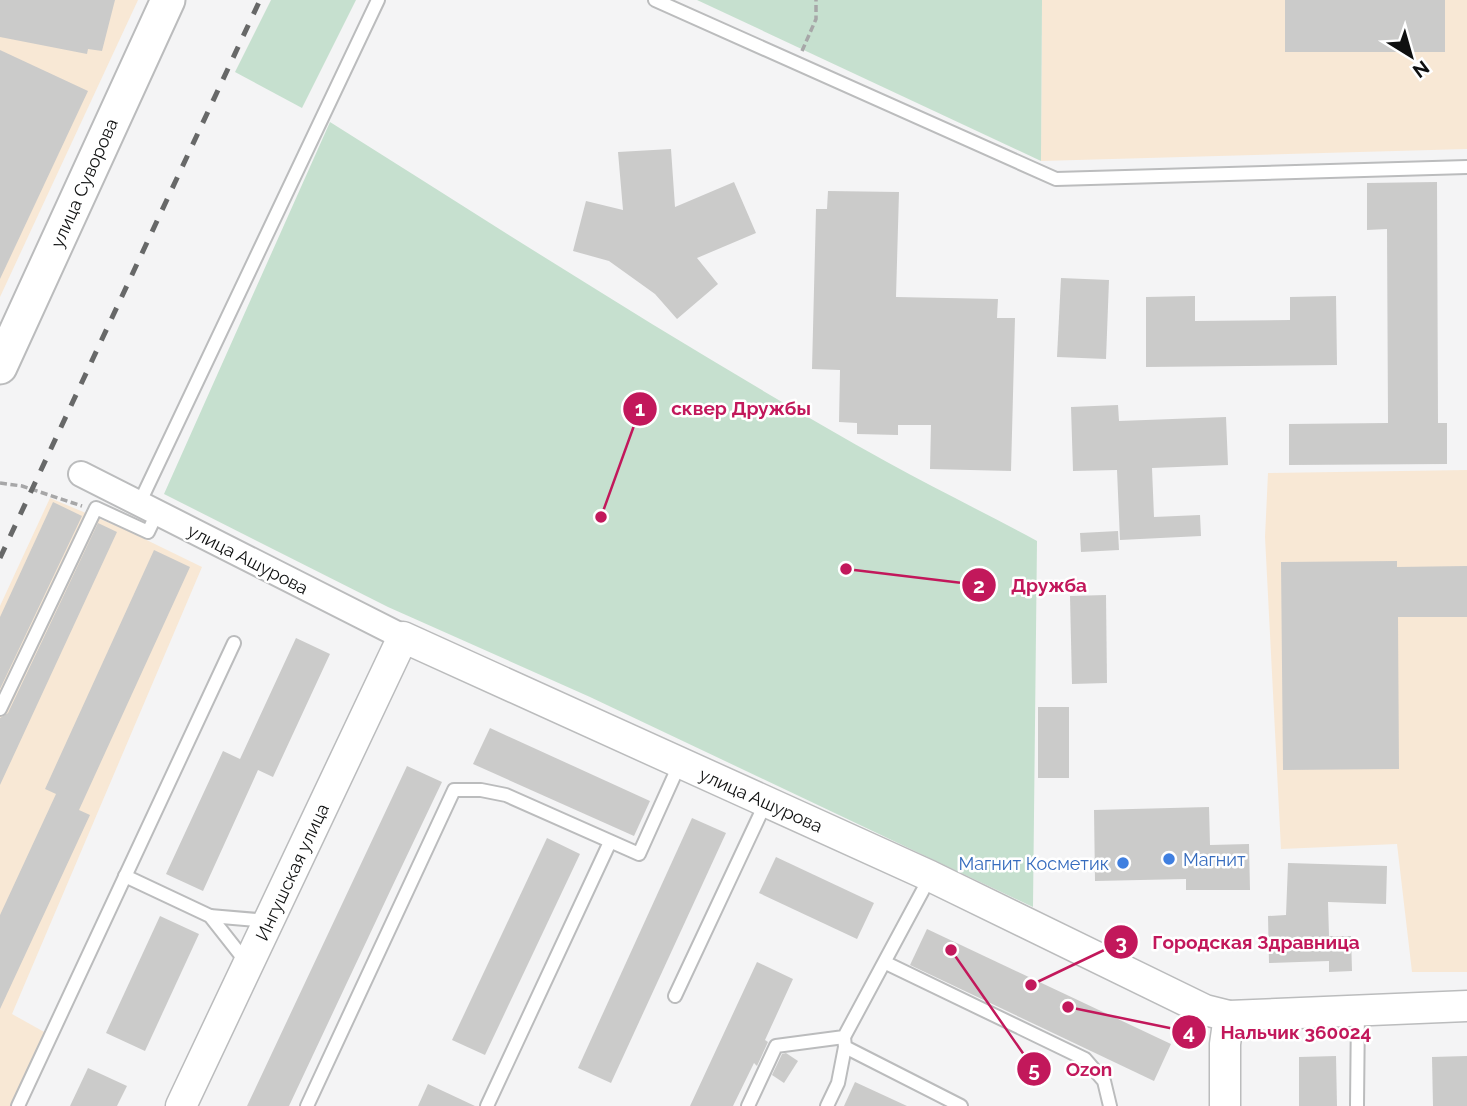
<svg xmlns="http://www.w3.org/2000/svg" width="1467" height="1106" font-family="Raleway,sans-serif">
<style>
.industrial{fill:#f8e8d5}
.green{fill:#c6e0cf}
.building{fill:#cbcbca}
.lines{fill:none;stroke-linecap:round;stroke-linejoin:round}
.service-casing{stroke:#bbbcbd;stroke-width:16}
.minor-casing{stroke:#bbbcbd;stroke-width:28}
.tertiary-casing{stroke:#bbbcbd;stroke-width:33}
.secondary-casing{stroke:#bbbcbd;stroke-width:37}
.path{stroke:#a7a7a8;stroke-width:3.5;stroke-dasharray:7 3.5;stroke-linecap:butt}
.service{stroke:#fff;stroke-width:12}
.minor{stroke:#fff;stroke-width:24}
.tertiary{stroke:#fff;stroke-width:30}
.secondary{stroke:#fff;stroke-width:33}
.rail{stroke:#676868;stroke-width:5;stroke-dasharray:12 12;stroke-linecap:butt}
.shop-dot{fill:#3f7fe0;stroke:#fff;stroke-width:2.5}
.labels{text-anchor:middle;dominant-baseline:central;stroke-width:5;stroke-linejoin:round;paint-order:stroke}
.street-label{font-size:18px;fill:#0f1010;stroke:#fff}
.shop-label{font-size:18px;fill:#366cbe;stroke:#fff;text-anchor:start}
.leader{fill:none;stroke:#c2185b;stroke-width:2.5}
.callout-dot{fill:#c2185b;stroke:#fff;stroke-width:2.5}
.mark-label{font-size:21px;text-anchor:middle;font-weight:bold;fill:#fff}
.callout-label{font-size:19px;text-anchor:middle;font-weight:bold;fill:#c2185b;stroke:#fff;stroke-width:5;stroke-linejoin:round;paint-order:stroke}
</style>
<rect width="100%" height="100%" fill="#f4f4f5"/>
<!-- industrial -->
<g class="industrial">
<path d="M0,0H138L0,297Z"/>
<path d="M1042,0H1467V149L1041,161Z"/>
<path d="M1467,470V972H1412L1397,844L1281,849L1265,537L1268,473Z"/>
<path d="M50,498L124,529L202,567L12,1014L55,1038L20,1106H0V606Z"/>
</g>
<!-- green -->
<g class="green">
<path d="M271,0H356L302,108L235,72Z"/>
<path d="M697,0H1042L1041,161Z"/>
<path d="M330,122C514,238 697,356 887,462C936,489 987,514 1037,541L1033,907L590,697L388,607L164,494Z"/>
</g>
<!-- building -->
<g class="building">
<path d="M0,0H115L102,51L88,49L87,54L0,37Z"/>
<rect x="1285" y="0" width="160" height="52"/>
<path d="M0,50L88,91L0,279Z"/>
<path d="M671,149L675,207L734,182L756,233L697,258L718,284L677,319L655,294L609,261L573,251L586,201L623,210L618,152Z"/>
<path d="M1437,182L1438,423H1447V464L1289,465V424L1388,423L1387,229L1367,230V183Z"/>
<path d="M828,191L899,192L896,297L998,299L997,318H1015L1011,471L930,469L931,425H898V435L857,434V423L839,422L840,370L812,369L816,209H827Z"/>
<path d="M1061,278L1109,280L1106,359L1057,357Z"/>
<path d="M1195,296V321L1290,320V297L1336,296L1337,365L1146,367V297Z"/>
<path d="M1118,405L1119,421L1226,417L1228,465L1152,468L1154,517L1200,515L1201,536L1120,540L1117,470L1073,471L1071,407Z"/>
<path d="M53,502L82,516L0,689V617Z"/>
<path d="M98,523L117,532L0,785V718L8,713Z"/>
<path d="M1118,531L1119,550L1081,552L1080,533Z"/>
<path d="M154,550L190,567L79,810L90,815L0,1009V915L56,794L45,789Z"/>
<path d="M1397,561V567L1467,566V617H1398L1399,769L1283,770L1281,562Z"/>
<path d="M1106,595L1107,683L1072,684L1070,596Z"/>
<path d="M296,638L330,654L273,777L258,770L203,891L166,874L223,751L240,759Z"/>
<rect x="1038" y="707" width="31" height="71"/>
<path d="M490,728L650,801L634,836L473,764Z"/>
<path d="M407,766L442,782L392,887L289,1106H247Z"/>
<path d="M1209,807L1210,845L1249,844L1250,890H1186V879L1095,881L1094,810Z"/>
<path d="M692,818L726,833L611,1083L578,1068Z"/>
<path d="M547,838L580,854L485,1055L452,1040Z"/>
<path d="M776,857L874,903L857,939L759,893Z"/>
<path d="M1288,863L1387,866L1386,904L1328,902L1329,936H1351L1352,971L1329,972V961L1269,963L1268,916L1286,915Z"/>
<path d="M160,916L199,934L145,1051L106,1033Z"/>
<path d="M927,929L1171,1044L1154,1081L910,965Z"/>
<path d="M757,962L793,979L765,1040L768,1042L757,1066L754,1063L733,1106H690Z"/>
<path d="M786,1053L798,1061L784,1083L772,1075L782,1054Z"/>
<path d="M1336,1056L1337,1106H1299V1057Z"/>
<path d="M1467,1056V1106H1433L1432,1057Z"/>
<path d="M88,1068L127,1086L117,1106H70Z"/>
<path d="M855,1082L907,1106H844Z"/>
<path d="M428,1084L475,1106H418Z"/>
</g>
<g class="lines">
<defs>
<g id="service">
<path d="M655,0L1056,179L1467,167"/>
<path d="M139,504L378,0"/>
<path d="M0,709L96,508L148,532L157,513"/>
<path d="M125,876L210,916L247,963"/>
<path d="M210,916L269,921"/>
<path d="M886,963L1085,1059L1104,1081L1110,1106"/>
<path d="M675,996L766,802"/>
<path d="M844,1037L845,1047L961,1106"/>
<path d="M18,1106L234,643"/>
<path d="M307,1106L454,790H481L506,795L639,854L680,763"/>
<path d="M487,1106L610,842"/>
<path d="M748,1106L776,1046L844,1037L930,877"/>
<path d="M827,1106L838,1083L845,1047"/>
<path d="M1357,1106L1358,1009"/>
</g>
<path id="minor" d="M81,474L403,637"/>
<g id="tertiary">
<path d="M181,1106L403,637L930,876L1205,1010L1229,1016L1467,1006"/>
<path d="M1225,1106V1044L1229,1016"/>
</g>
<path id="secondary" d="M0,367L168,0"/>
</defs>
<!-- service casing -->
<use href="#service" class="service-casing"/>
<!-- minor casing -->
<use href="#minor" class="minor-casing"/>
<!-- tertiary casing -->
<use href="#tertiary" class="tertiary-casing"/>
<!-- secondary casing -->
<use href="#secondary" class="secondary-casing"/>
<!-- path -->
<g class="path">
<path d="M802,51L816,19V0"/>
<path d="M0,483L22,486L82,506"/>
<path d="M1186,1028L1184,1033L1200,1040"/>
</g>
<!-- service -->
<use href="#service" class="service"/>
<!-- minor -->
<use href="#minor" class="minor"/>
<!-- tertiary -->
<use href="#tertiary" class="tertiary"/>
<!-- secondary -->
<use href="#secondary" class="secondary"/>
<!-- rail -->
<path class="rail" d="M0,558L260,0"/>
</g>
<!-- markers -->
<g class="shop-dot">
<circle cx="1169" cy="859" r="7"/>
<circle cx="1123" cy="863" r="7"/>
</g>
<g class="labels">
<!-- street labels -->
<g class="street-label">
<text transform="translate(84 183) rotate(-66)">улица Суворова</text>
<text transform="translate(248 559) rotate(27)">улица Ашурова</text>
<text transform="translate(761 800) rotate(24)">улица Ашурова</text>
<text transform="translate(292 872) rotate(-65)">Ингушская улица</text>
</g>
<!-- shop labels -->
<g class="shop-label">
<text x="1183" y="859">Магнит</text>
<text x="1109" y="863" text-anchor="end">Магнит Косметик</text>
</g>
</g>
<!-- callouts -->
<path class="leader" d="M601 517L640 409M846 569L979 585M1031 985L1121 942M1068 1007L1189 1032M951 950L1034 1069"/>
<g class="callout-dot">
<circle cx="601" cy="517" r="7"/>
<circle cx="846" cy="569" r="7"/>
<circle cx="1031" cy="985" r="7"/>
<circle cx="1068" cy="1007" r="7"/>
<circle cx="951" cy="950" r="7"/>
<circle cx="640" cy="409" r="18"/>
<circle cx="979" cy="585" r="18"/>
<circle cx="1121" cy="942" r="18"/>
<circle cx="1189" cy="1032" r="18"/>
<circle cx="1034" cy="1069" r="18"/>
</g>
<g class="mark-label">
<text x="640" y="416">1</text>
<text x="979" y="593">2</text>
<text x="1121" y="950">3</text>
<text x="1189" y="1039">4</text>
<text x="1034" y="1077">5</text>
</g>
<g class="callout-label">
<text x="741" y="415">сквер Дружбы</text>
<text x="1049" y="592">Дружба</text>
<text x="1256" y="949">Городская Здравница</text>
<text x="1296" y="1039">Нальчик 360024</text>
<text x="1089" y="1076">Ozon</text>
</g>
<!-- north arrow -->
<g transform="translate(1411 56) rotate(143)" stroke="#ffffff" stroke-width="5" paint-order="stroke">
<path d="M0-5L12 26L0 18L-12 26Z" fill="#0f1010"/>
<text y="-10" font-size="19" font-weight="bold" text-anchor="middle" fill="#0f1010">N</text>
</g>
</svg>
